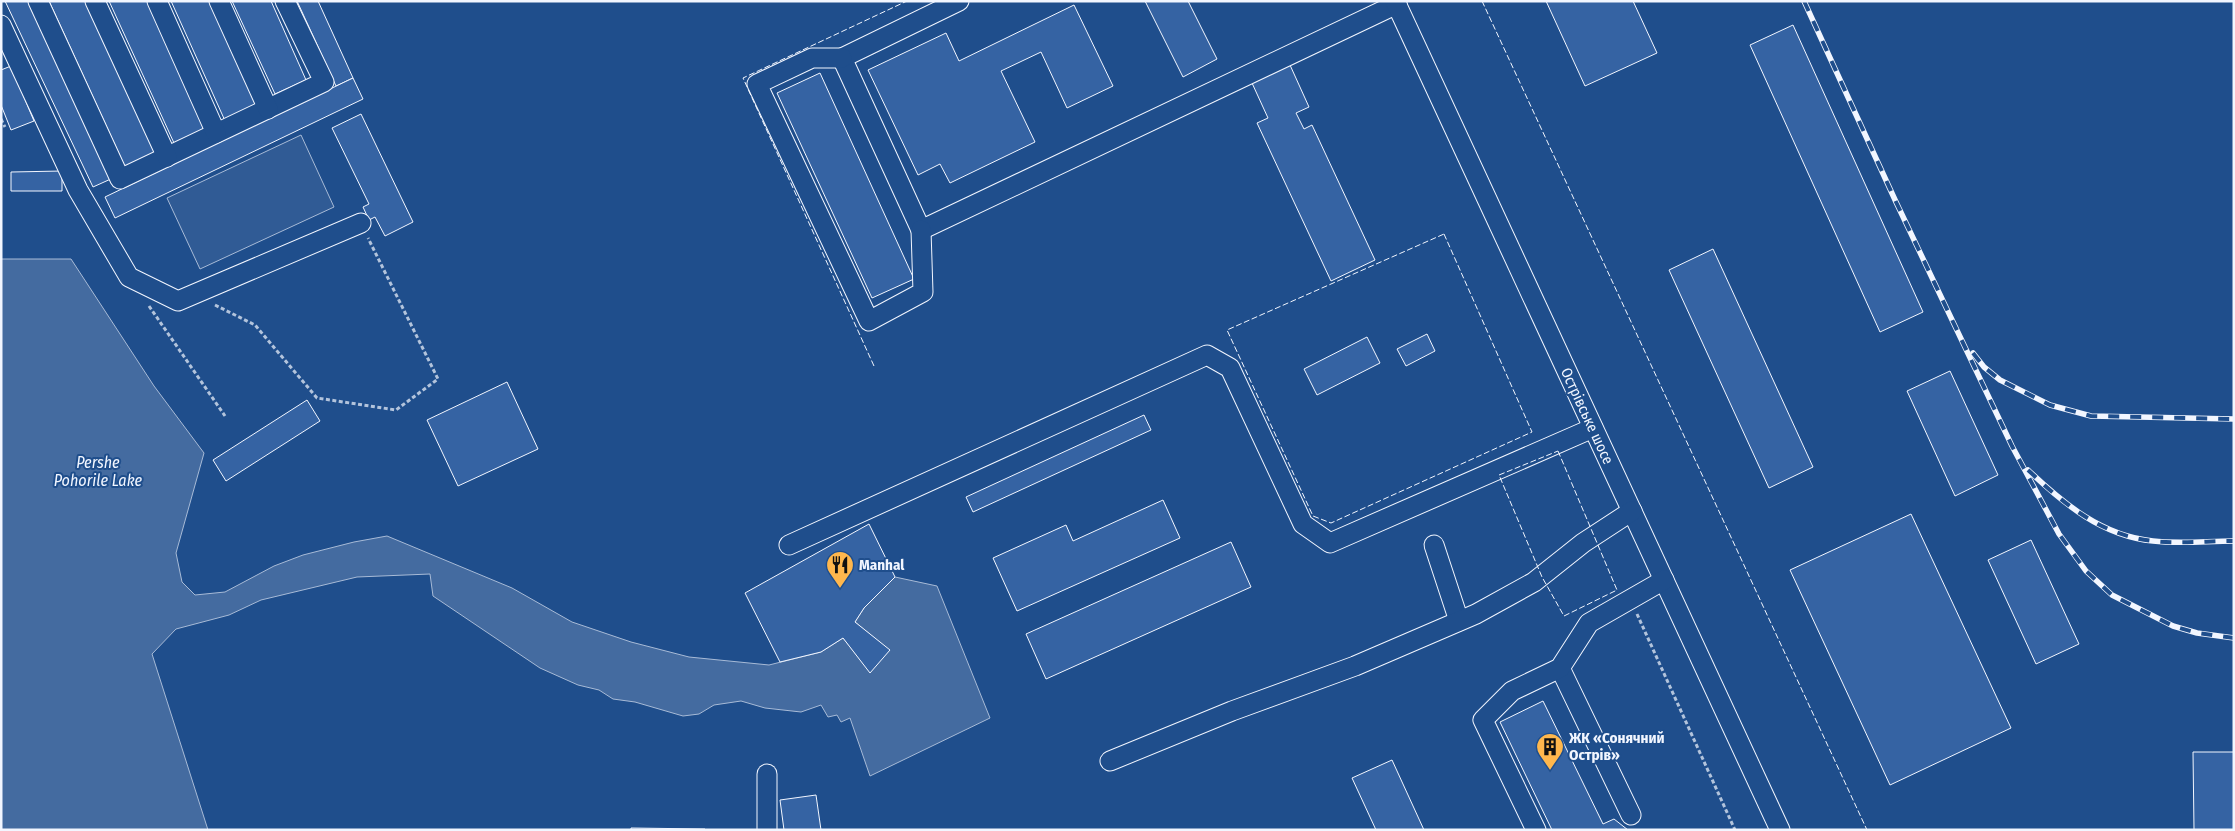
<svg xmlns="http://www.w3.org/2000/svg" width="2235" height="831" font-family="'Fira Sans Condensed',sans-serif">
<style>
.built{fill:#305b95;stroke:#a8bbd7}
.water{fill:#446ba0;stroke:#a8bbd7}
.building{fill:#3563a3;stroke:#f2f6ff}
.lines{fill:none;stroke-linecap:round;stroke-linejoin:round}
.minor-casing{stroke:#f2f6ff;stroke-width:21}
.path{stroke:#b3c4dc;stroke-width:3;stroke-dasharray:4 2.5;stroke-linecap:butt}
.minor{stroke:#1f4e8c;stroke-width:19}
.rail-casing{stroke:#f2f6ff;stroke-width:5.5}
.rail{stroke:#1f4e8c;stroke-width:4;stroke-dasharray:11;stroke-linecap:butt}
.fence{stroke:#f2f6ff;stroke-width:1;stroke-dasharray:6 2.5;stroke-linecap:butt}
.labels{text-anchor:middle;dominant-baseline:central;stroke-width:4;stroke-linejoin:round;paint-order:stroke}
.street-label{font-size:15px;fill:#f2f6ff;stroke:#1f4e8c}
.poi-label{font-size:15px;font-weight:bold;fill:#f2f6ff;stroke:#1f4e8c;text-anchor:start}
.water-label{font-size:16px;font-style:italic;fill:#f2f6ff;stroke:#1f4e8c}
</style>
<rect width="100%" height="100%" fill="#1f4e8c"/>
<!-- built -->
<path class="built" d="M301,135L334,207L200,269L167,198Z"/>
<!-- water -->
<path class="water" d="M1,259H71L154,386L204,453L176,553L182,582L195,595L225,592L274,566L303,555L354,542L387,536L512,588L572,622L631,642L689,657L769,665L821,652L843,638L870,672L889,650L855,622L864,608L895,577L937,586L990,718L870,776L850,718L841,722L837,715L828,717L821,705L801,712L765,708L741,701L714,705L699,714L683,716L635,702L613,699L599,690L578,685L540,668L433,596L430,574L357,577L261,600L229,615L176,629L152,654L208,830H1Z"/>
<!-- building -->
<g class="building">
<path d="M5,1H29L113,178L93,187Z"/>
<path d="M49,1H87L157,153L125,167Z"/>
<path d="M109,1H147L206,128L174,143Z"/>
<path d="M171,1H209L258,108L226,123Z"/>
<path d="M232,1H271L306,80L275,94Z"/>
<path d="M297,1H318L353,78L336,86Z"/>
<path d="M1145,1H1188L1217,59L1183,77Z"/>
<path d="M1546,1H1633L1657,53L1585,86Z"/>
<path d="M1074,5L1113,86L1067,108L1041,52L1001,71L1035,142L950,183L940,164L918,175L868,70L946,33L959,61Z"/>
<path d="M1793,25L1923,312L1880,332L1750,45Z"/>
<path d="M1290,65L1309,107L1296,113L1304,129L1312,125L1375,260L1331,281L1257,123L1268,118L1252,83Z"/>
<path d="M11,66L34,121L11,130L1,105V70Z"/>
<path d="M820,73L914,279L872,298L777,93Z"/>
<path d="M353,78L363,99L115,218L105,197Z"/>
<path d="M361,114L413,222L385,236L375,217L369,220L363,207L369,204L332,128Z"/>
<path d="M62,171V191H11V172Z"/>
<path d="M1713,249L1813,467L1769,488L1669,270Z"/>
<path d="M1427,334L1435,351L1406,366L1397,349Z"/>
<path d="M1367,337L1380,363L1317,395L1304,369Z"/>
<path d="M1950,371L1998,475L1955,496L1907,391Z"/>
<path d="M507,382L538,449L458,486L427,420Z"/>
<path d="M307,400L320,421L226,481L213,460Z"/>
<path d="M1144,415L1151,430L973,512L966,497Z"/>
<path d="M1163,500L1180,538L1017,611L993,558L1066,525L1073,541Z"/>
<path d="M1911,514L2011,728L1890,785L1790,570Z"/>
<path d="M869,524L895,577L864,608L855,622L890,650L870,673L843,638L821,652L780,662L745,593Z"/>
<path d="M2031,540L2079,644L2036,664L1988,560Z"/>
<path d="M1231,542L1251,587L1046,679L1026,634Z"/>
<path d="M1543,701L1603,824L1614,819L1628,830H1552L1500,722Z"/>
<path d="M2193,752H2234V830H2194Z"/>
<path d="M1392,760L1424,830H1376L1352,778Z"/>
<path d="M816,795L821,830H784L780,800Z"/>
<path d="M631,828L705,829V830H631Z"/>
</g>
<g class="lines">
<defs>
<g id="minor">
<path d="M38,1L120,179L324,82L285,1"/>
<path d="M95,1L167,157"/>
<path d="M157,1L216,133"/>
<path d="M219,1L268,109"/>
<path d="M959,1L842,58L921,230L1397,4"/>
<path d="M1395,1L1780,830"/>
<path d="M1,25L78,190L129,277L178,301L361,223"/>
<path d="M842,58H812L757,84L869,321L923,292L921,230"/>
<path d="M789,545L1207,355L1230,368L1303,524L1330,543L1593,428"/>
<path d="M1434,545L1459,621"/>
<path d="M1560,668L1631,815"/>
<path d="M1110,761L1232,711L1355,666L1476,614L1534,582L1583,543L1632,511"/>
<path d="M767,774V830"/>
<path d="M1536,830L1483,720L1512,691L1560,668L1589,623L1664,580"/>
</g>
</defs>
<!-- minor casing -->
<use href="#minor" class="minor-casing"/>
<!-- path -->
<g class="path">
<path d="M1,119L5,127"/>
<path d="M215,305L255,325L317,398L396,410L438,379L368,238"/>
<path d="M149,306L225,416"/>
<path d="M1637,614L1735,830"/>
</g>
<!-- minor -->
<use href="#minor" class="minor"/>
<defs>
<g id="rail">
<path d="M1804,1L1896,202L2012,446L2059,534L2086,571L2112,595L2173,626L2197,633L2234,638"/>
<path d="M1973,353L1984,367L2000,380L2050,405L2091,416L2234,419"/>
<path d="M2028,470C2064,504 2102,536 2153,541C2179,544 2207,541 2234,541"/>
</g>
</defs>
<!-- rail casing -->
<use href="#rail" class="rail-casing"/>
<!-- rail -->
<use href="#rail" class="rail"/>
<!-- fence -->
<g class="fence">
<path d="M1482,1L1867,830"/>
<path d="M1444,234L1532,432L1331,523L1313,516L1227,330Z"/>
<path d="M874,366L743,78L907,1"/>
<path d="M1558,451L1617,590L1564,616L1542,577L1499,475Z"/>
</g>
</g>
<!-- icons -->
<defs>
<symbol id="restaurant-pin" viewBox="-11 -11 22 30"><path d="M0 17L-7.5 6A9.5 9.5 0 1 1 7.5 6Z" fill="#ffb74d" stroke="#1f4e8c"/><path d="M-5-6h1v4h1v-4h1v4h1v-4h1v5L-1.5 .5V6h-2V.5L-5-1ZM5-6V6H3V1.5H1.5Q1.5-4 5-6Z" fill="#111"/></symbol>
<symbol id="building-pin" viewBox="-11 -11 22 30"><path d="M0 17L-7.5 6A9.5 9.5 0 1 1 7.5 6Z" fill="#ffb74d" stroke="#1f4e8c"/><path d="M-4-6H4V6H1V3H-1V6H-4ZM-2.5-4.3h1.7v1.8h-1.7ZM.8-4.3h1.7v1.8H.8ZM-2.5-1h1.7V.8h-1.7ZM.8-1h1.7V.8H.8Z" fill="#111"/></symbol>
</defs>
<g fill-rule="evenodd">
<use href="#restaurant-pin" x="824" y="549" width="32" height="43"/>
<use href="#building-pin" x="1534" y="731" width="32" height="43"/>
</g>
<g class="labels">
<!-- street labels -->
<g class="street-label">
<text transform="translate(1587 416) rotate(65)">Острівське шосе</text>
</g>
<!-- poi labels -->
<g class="poi-label">
<text x="859" y="565">Manhal</text>
<text x="1569" y="738">ЖК «Сонячний<tspan x="1569" dy="17">Острів»</tspan></text>
</g>
<!-- water labels -->
<g class="water-label">
<text x="98" y="462">Pershe<tspan x="98" dy="18">Pohorile Lake</tspan></text>
</g>
</g>
<!-- border -->
<rect width="2235" height="831" fill="none" stroke="#f2f6ff" stroke-width="5"/>
</svg>
